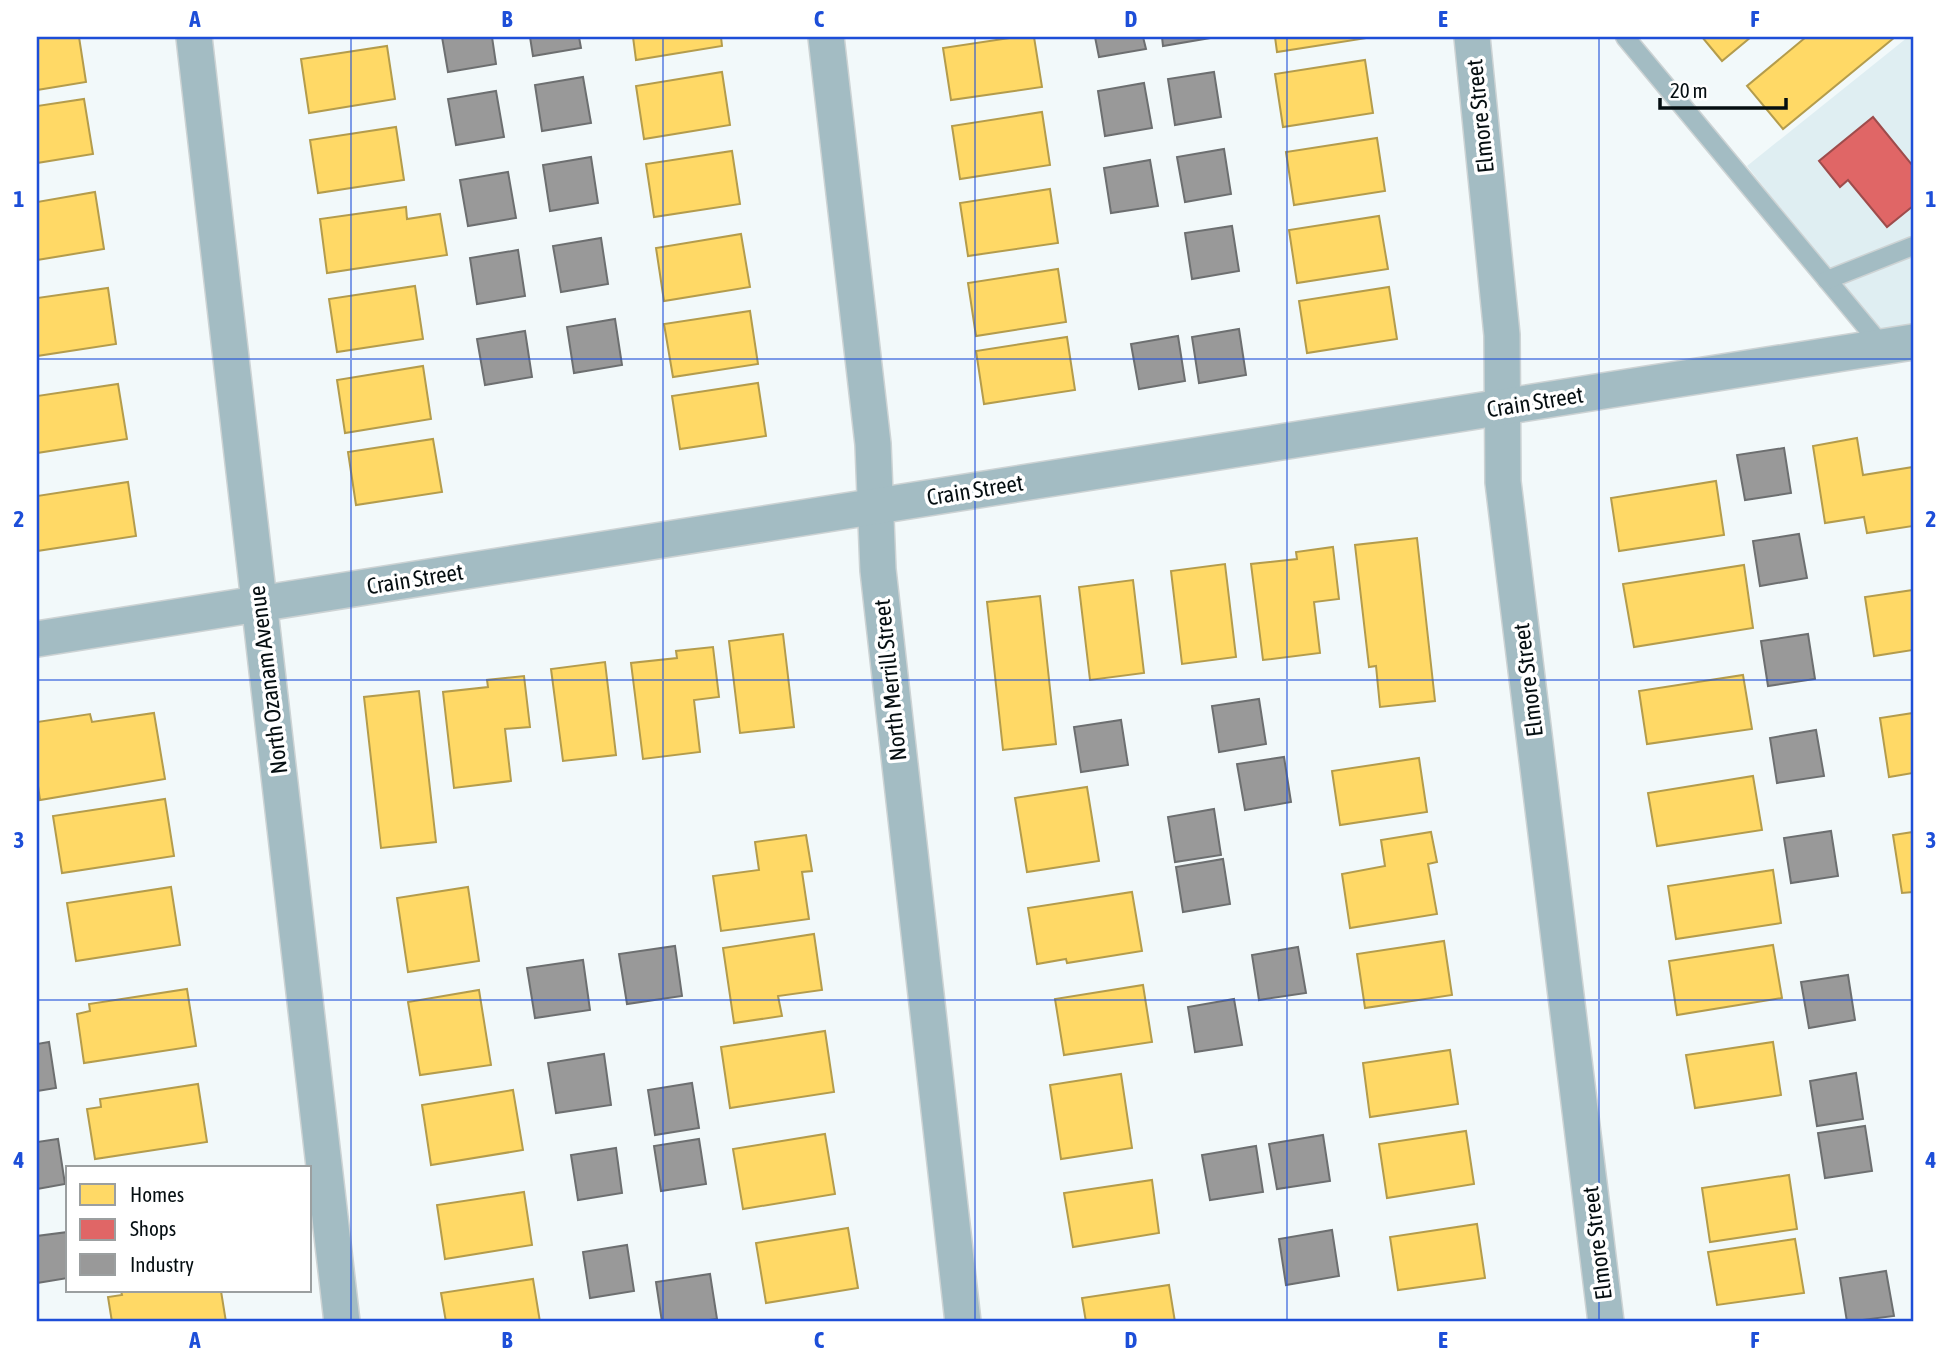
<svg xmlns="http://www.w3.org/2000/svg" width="1950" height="1359" font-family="'Asap Condensed',sans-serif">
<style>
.built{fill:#dfeef2}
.homes{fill:#ffd966;stroke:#b49c4c;stroke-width:2}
.shops{fill:#e06666;stroke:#9e4c4c;stroke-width:2}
.industry{fill:#999;stroke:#6d6f70;stroke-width:2}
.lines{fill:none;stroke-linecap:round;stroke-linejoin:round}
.service-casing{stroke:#cdd3d4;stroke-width:21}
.minor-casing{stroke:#cdd3d4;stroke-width:38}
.service{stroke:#a3bcc3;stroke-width:18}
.minor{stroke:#a3bcc3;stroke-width:35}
.grid{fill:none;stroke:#1d4ed8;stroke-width:2;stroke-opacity:0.55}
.labels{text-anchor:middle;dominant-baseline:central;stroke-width:7;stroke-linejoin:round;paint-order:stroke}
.street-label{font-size:23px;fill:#050e11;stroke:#fff}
.neatline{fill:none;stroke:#1d4ed8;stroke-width:2.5}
.grid-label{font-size:23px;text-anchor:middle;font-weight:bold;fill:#1d4ed8}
</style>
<rect width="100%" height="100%" fill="#f2f9fa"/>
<!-- built -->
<path class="built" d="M1908,37H1913V335L1885,340L1747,166Z"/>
<!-- homes -->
<g class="homes">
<path d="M37,37H79L86,82L37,90Z"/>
<path d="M633,37H721L722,46L636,60Z"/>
<path d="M1016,37H1034L1042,87L951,100L943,48Z"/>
<path d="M1275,37H1367V38L1277,52Z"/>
<path d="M1702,37H1751L1722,61Z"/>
<path d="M1806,37H1895L1783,129L1747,86Z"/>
<path d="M387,46L395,99L309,113L301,59Z"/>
<path d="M1365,60L1373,113L1283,127L1275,74Z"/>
<path d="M722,72L730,125L644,139L636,86Z"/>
<path d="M84,99L93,154L37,163V106Z"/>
<path d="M1042,112L1050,165L960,179L952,126Z"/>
<path d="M396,127L404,180L318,193L310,140Z"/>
<path d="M1377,138L1385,191L1294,205L1286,152Z"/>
<path d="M732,151L740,204L654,217L646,164Z"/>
<path d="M1050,189L1058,243L968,256L960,203Z"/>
<path d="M95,192L104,249L37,260V202Z"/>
<path d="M406,207L407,219L440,214L447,255L327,273L320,219Z"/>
<path d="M1379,216L1388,269L1297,283L1289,230Z"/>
<path d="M741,234L750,287L664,301L656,248Z"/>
<path d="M1058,269L1066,322L976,336L968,283Z"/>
<path d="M415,286L423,339L337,352L329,299Z"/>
<path d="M1389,287L1397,339L1307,353L1299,301Z"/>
<path d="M108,288L116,344L37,356V298Z"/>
<path d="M750,311L758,364L673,377L664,324Z"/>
<path d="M1067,337L1075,390L984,404L976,351Z"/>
<path d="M423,366L431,419L345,433L337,380Z"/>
<path d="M758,383L766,436L680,449L672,396Z"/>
<path d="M118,384L127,439L37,453V396Z"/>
<path d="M1857,438L1863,475L1913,467V526L1867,533L1864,517L1825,523L1813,446Z"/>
<path d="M433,439L442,492L356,505L348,452Z"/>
<path d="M1716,481L1724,535L1619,551L1611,498Z"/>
<path d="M128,482L136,536L37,551V496Z"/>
<path d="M1417,538L1435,701L1380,707L1376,666L1369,667L1355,545Z"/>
<path d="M1333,547L1339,599L1314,602L1320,653L1263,660L1251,564L1297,559L1296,552Z"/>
<path d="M1225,564L1236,657L1182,664L1171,571Z"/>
<path d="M1744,565L1753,628L1634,647L1623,584Z"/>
<path d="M1133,580L1144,673L1090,680L1079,587Z"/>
<path d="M1913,590V650L1874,656L1865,597Z"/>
<path d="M1040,596L1056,744L1003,750L987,602Z"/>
<path d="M783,634L794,727L740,733L729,641Z"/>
<path d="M713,647L719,697L694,700L700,752L643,759L631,663L677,658L676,651Z"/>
<path d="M605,662L616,755L563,761L551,669Z"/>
<path d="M1743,675L1752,729L1647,744L1639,691Z"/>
<path d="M524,676L530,727L505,729L511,781L454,788L443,692L488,687L487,680Z"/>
<path d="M419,691L436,842L381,848L364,697Z"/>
<path d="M154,713L165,779L40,800L37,779V722L90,714L92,722Z"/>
<path d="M1913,713V773L1889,777L1880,718Z"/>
<path d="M1419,758L1427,812L1340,825L1332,771Z"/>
<path d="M1753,776L1762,830L1657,846L1648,793Z"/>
<path d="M1087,787L1099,861L1027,872L1015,798Z"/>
<path d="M165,799L174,856L62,873L53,816Z"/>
<path d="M1431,832L1437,862L1428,864L1437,914L1350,928L1342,874L1385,866L1381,840Z"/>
<path d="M1913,832V892L1902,893L1893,835Z"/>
<path d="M806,835L812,871L802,872L809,919L721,931L713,876L759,870L755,842Z"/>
<path d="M1773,870L1781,923L1676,939L1668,886Z"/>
<path d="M171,887L180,945L76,961L67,903Z"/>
<path d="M468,887L479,961L408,972L397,898Z"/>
<path d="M1132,892L1142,951L1067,963L1066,959L1037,964L1028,908Z"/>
<path d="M814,934L822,990L778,996L782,1016L734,1023L723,948Z"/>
<path d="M1444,941L1452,995L1365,1008L1357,954Z"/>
<path d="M1773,945L1782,998L1677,1015L1669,961Z"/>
<path d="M1143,985L1152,1042L1064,1055L1055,999Z"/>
<path d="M187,989L196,1046L84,1063L77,1014L90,1011L89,1004Z"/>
<path d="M479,990L491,1065L420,1075L408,1002Z"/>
<path d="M825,1031L834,1092L730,1108L721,1047Z"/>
<path d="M1773,1042L1781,1095L1695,1108L1686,1055Z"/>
<path d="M1450,1050L1458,1104L1370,1117L1363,1063Z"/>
<path d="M1121,1074L1132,1148L1061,1159L1050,1085Z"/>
<path d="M198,1084L207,1142L95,1159L87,1109L101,1107L100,1099Z"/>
<path d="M513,1090L523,1150L431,1165L422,1105Z"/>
<path d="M1466,1131L1474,1184L1387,1198L1379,1144Z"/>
<path d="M825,1134L835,1194L743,1209L733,1149Z"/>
<path d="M1789,1175L1797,1229L1710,1242L1702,1188Z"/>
<path d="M1152,1180L1159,1233L1073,1247L1064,1193Z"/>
<path d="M524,1192L532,1245L445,1259L437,1205Z"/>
<path d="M1477,1224L1485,1278L1398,1290L1390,1237Z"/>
<path d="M848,1228L858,1288L766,1303L756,1243Z"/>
<path d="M1795,1239L1804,1293L1717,1305L1708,1252Z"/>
<path d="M533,1279L540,1322H446L441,1293Z"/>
<path d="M1169,1285L1175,1322H1086L1082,1298Z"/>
<path d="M121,1291H221L226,1322H112L108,1297L122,1295Z"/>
</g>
<!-- shops -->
<path class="shops" d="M1873,117L1913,166V206L1887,227L1848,180L1840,187L1819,161Z"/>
<!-- industry -->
<g class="industry">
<path d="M442,37H492L496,64L448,72Z"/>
<path d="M530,37H579L581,48L533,56Z"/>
<path d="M1095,37H1143L1146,49L1099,57Z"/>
<path d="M1162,37H1209L1210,38L1163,46Z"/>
<path d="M1214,72L1221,117L1175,125L1168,79Z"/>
<path d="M583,77L591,123L542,131L535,85Z"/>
<path d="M1144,83L1152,128L1105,136L1098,91Z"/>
<path d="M496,91L504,137L456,145L448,99Z"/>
<path d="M1224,149L1231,194L1185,202L1177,157Z"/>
<path d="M591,157L598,203L550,211L543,165Z"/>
<path d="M1150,160L1158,206L1111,213L1104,168Z"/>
<path d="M508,172L516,218L468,226L460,180Z"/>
<path d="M1232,226L1239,271L1192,279L1185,233Z"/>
<path d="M601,238L608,284L561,292L553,246Z"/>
<path d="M518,250L525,296L477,304L470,258Z"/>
<path d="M615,319L622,365L574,373L567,327Z"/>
<path d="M1239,329L1246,375L1199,383L1192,337Z"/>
<path d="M525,331L532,377L485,385L477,339Z"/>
<path d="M1178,336L1185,381L1139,389L1131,344Z"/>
<path d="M1784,448L1791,493L1745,500L1737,455Z"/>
<path d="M1799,534L1807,578L1760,586L1753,541Z"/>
<path d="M1808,634L1815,679L1768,686L1761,641Z"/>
<path d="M1259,699L1266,744L1219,752L1212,706Z"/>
<path d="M1121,720L1128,765L1081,772L1074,727Z"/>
<path d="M1816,730L1824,776L1777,783L1770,738Z"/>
<path d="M1284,757L1291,802L1245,810L1237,764Z"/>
<path d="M1214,809L1221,855L1175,862L1168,817Z"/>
<path d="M1831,831L1838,876L1791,883L1784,838Z"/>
<path d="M1223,859L1230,904L1183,912L1176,867Z"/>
<path d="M675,946L682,996L627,1004L619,954Z"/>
<path d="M1298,947L1306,993L1259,1000L1252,955Z"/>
<path d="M583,960L590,1010L535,1018L527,968Z"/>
<path d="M1848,975L1855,1020L1809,1028L1801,982Z"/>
<path d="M1234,999L1242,1045L1195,1052L1188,1007Z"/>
<path d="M49,1042L56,1088L37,1091V1044Z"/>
<path d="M604,1054L611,1105L556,1113L548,1063Z"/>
<path d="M1856,1073L1863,1119L1817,1126L1810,1081Z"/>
<path d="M692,1083L699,1128L655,1135L648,1090Z"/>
<path d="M1865,1126L1872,1171L1825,1178L1818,1133Z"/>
<path d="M1323,1135L1330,1181L1277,1189L1269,1144Z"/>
<path d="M58,1139L65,1184L37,1189V1142Z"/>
<path d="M699,1139L706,1184L661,1191L654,1146Z"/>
<path d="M1256,1146L1263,1192L1210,1200L1202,1155Z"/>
<path d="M616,1148L622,1193L578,1200L571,1155Z"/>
<path d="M1332,1230L1339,1276L1286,1285L1279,1239Z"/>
<path d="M68,1232V1278L37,1283V1236Z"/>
<path d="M627,1245L634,1291L590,1298L583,1252Z"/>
<path d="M1886,1271L1894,1316L1847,1322L1840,1278Z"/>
<path d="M710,1274L717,1319L694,1322H662L656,1282Z"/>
</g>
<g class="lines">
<defs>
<g id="service">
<path d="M1625,37L1883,347"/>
<path d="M1827,280L1913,246"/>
</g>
<g id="minor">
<path d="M194,37L342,1322"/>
<path d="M826,37L873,444L878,570L963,1322"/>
<path d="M1472,37L1502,335L1503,482L1606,1322"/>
<path d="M37,639L1913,342"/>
</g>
</defs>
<!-- service casing -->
<use href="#service" class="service-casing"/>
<!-- minor casing -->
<use href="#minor" class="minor-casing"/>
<!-- service -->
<use href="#service" class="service"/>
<!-- minor -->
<use href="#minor" class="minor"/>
</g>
<!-- grid -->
<path class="grid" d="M351,37V1322M663,37V1322M975,37V1322M1287,37V1322M1599,37V1322M37,359H1913M37,680H1913M37,1000H1913"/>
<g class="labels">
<!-- street labels -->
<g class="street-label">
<text transform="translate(1480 116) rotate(-96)">Elmore Street</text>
<text transform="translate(1535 402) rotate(-9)">Crain Street</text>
<text transform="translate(975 490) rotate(-9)">Crain Street</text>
<text transform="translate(415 579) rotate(-9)">Crain Street</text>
<text transform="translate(268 680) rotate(-97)">North Ozanam Avenue</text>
<text transform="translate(890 680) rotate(-96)">North Merrill Street</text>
<text transform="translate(1528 680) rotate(-97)">Elmore Street</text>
<text transform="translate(1597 1243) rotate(-97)">Elmore Street</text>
</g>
</g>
<!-- border -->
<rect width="1950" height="1359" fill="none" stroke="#ffffff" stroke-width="77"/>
<!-- legend -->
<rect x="66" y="1166" width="245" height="126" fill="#ffffff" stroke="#9b9fa0" stroke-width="2"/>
<rect x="80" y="1184" width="35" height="21" fill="#ffd966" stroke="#9b9fa0" stroke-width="2"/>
<text x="130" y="1202" font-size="21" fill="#050e11">Homes</text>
<rect x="80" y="1219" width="35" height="21" fill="#e06666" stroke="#9b9fa0" stroke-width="2"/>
<text x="130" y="1236" font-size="21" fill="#050e11">Shops</text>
<rect x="80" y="1254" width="35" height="21" fill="#999999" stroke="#9b9fa0" stroke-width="2"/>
<text x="130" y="1272" font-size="21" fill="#050e11">Industry</text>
<!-- scale -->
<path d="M1660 98v10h126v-10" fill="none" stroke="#050e11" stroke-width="3.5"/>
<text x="1670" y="98" font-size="21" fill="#050e11" stroke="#ffffff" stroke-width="5" paint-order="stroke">20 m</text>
<rect x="38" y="38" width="1874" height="1282" class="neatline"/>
<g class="grid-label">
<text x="195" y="27">A</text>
<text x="507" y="27">B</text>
<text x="819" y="27">C</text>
<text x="1131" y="27">D</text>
<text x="1443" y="27">E</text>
<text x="1755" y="27">F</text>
<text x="19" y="207">1</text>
<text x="1931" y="207">1</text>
<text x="19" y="527">2</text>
<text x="1931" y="527">2</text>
<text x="19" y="848">3</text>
<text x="1931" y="848">3</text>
<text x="19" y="1168">4</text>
<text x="1931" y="1168">4</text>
<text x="195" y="1348">A</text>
<text x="507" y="1348">B</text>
<text x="819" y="1348">C</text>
<text x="1131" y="1348">D</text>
<text x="1443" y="1348">E</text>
<text x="1755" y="1348">F</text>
</g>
</svg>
